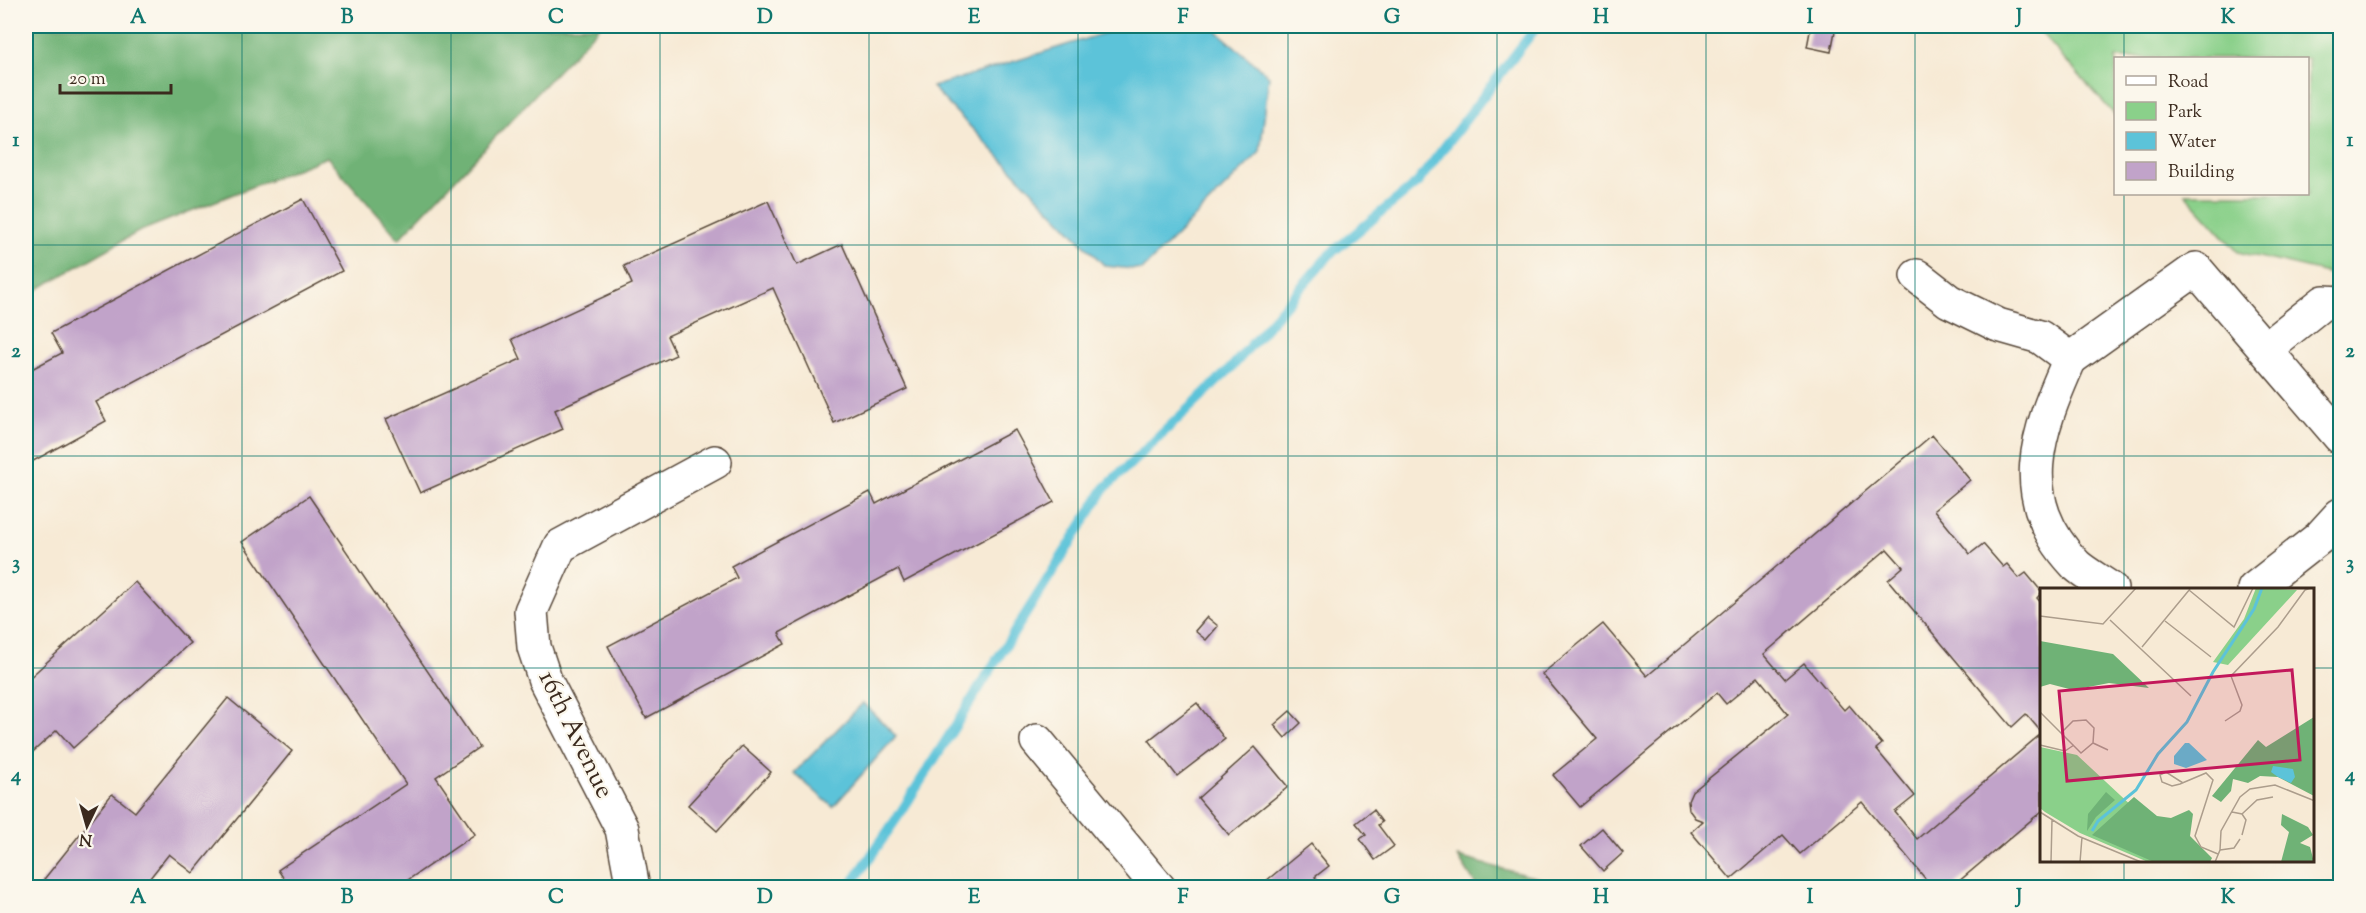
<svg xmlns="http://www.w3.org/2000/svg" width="2366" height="913" font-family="'Sorts Mill Goudy',serif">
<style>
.green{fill:#8ad08a;stroke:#627d54;stroke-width:1.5}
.forest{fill:#6fb276;stroke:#556e4a;stroke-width:1.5}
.water{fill:#5cc3d9;stroke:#4c767c;stroke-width:1.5}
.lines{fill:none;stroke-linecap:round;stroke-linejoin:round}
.stream{stroke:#5cc3d9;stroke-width:10}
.building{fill:#c1a3c9;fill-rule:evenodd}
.minor-casing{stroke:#574739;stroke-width:36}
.minor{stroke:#fff;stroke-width:33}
.grid{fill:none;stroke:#0f766e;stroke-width:1.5;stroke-opacity:0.55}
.labels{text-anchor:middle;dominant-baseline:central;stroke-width:4.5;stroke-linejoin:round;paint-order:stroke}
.street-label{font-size:26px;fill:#3b2a1e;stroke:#fbf7ec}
.inset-river{fill:none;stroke:#5cc3d9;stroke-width:3}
.inset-road{fill:none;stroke:#ac9d8c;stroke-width:1.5}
.view{fill:#c2185b;fill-opacity:0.15;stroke:#c2185b;stroke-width:3}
.inset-edge{fill:none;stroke:#3b2a1e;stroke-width:3}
.neatline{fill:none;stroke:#0f766e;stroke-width:2}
.grid-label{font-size:20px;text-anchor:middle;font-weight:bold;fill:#0f766e}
</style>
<rect width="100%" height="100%" fill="#fbf7ec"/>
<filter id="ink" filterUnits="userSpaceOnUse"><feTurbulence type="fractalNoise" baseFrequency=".0167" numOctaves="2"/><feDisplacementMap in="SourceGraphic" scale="12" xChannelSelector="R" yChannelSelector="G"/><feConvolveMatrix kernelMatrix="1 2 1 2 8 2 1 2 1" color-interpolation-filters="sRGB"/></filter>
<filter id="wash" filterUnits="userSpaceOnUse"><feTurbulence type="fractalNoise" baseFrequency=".008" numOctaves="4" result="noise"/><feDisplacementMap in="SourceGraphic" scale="24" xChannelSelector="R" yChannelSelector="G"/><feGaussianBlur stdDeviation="1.35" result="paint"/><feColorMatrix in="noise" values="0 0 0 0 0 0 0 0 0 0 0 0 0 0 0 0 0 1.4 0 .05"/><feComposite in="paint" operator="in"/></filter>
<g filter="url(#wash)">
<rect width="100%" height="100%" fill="#f7ead5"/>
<!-- green -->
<path class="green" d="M2035,26H2340V276L2238,252L2185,194H2308V58H2116L2115,115Z"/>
<!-- forest -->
<g class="forest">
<path d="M26,26H600L399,239L327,157L138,232L26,296Z"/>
<path d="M1458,857L1560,884L1576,887H1477Z"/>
</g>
<!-- water -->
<g class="water">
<path d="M1127,26H1211L1269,76L1260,152L1142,270L1105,266L932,87Z"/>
<path d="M863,703L896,736L833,807L794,773Z"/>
</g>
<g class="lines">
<!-- stream -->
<path class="stream" d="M849,888L901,812L1105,488L1231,368L1330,254L1417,183L1537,26"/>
</g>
<g id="blocks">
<!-- building -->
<g class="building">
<path d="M1811,26H1836L1831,52L1807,47Z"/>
<path d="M303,199L342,271L96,402L106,421L26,465V372L62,353L51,333Z"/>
<path d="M768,201L797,265L842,244L907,389L834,423L773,288L667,336L676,355L555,410L563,429L420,493L386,419L521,359L512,339L632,284L624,266Z"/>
<path d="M1015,430L1054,502L904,582L898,569L779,633L785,644L646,718L608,646L737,578L731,566L870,492L876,504Z"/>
<path d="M1932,435L1970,480L1934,510L1970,554L1983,544L2003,567L2007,564L2019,578L2026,573L2042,592L2037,598L2042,604V811L1951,888H1933L1862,802L1800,854L1783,835L1731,879L1691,832L1703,821L1695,818L1689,810L1688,801L1692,792L1788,714L1758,677L1726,704L1717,693L1580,807L1553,775L1597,739L1542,674L1603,624L1647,676ZM1887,549L1903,567L1888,580L2012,727L2026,714L2042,733L1917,839L1895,812L1915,796L1876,749L1882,744L1849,705L1844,710L1804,663L1785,679L1764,654Z"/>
<path d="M309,496L479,747L436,777L475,834L396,888H290L278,870L406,784L242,542Z"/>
<path d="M135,582L190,643L73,748L57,730L26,758V681Z"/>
<path d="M1207,617L1218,626L1206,640L1195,631Z"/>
<path d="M228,698L292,751L193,873L169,854L142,888H37L112,794L135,812Z"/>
<path d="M1197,703L1225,739L1177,776L1149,740Z"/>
<path d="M1290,711L1301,723L1285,738L1274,725Z"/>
<path d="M742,746L771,772L717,831L688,805Z"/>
<path d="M1255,747L1288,787L1229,835L1198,798Z"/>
<path d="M1373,810L1382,822L1378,825L1394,846L1375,860L1360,839L1366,835L1356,823Z"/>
<path d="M1602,828L1623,853L1603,871L1581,846Z"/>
<path d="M1311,844L1329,866L1315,877L1323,888H1272L1266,881Z"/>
</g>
</g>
</g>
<g filter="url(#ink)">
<use href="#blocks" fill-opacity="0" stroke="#574739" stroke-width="1.5"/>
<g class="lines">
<defs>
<g id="minor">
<path d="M1917,276L1949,301L1998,325L2040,337L2070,359L2196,269L2340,437"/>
<path d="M2265,349L2324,302L2340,303"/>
<path d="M2070,359C2037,433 2012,498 2076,565C2086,574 2100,581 2111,589"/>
<path d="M2254,589L2319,538L2340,515"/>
<path d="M1037,741L1159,888"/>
<path d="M633,888L622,829L545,680L534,647L531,611L560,546L715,462"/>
</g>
</defs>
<!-- minor casing -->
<use href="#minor" class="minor-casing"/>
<!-- minor -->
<use href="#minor" class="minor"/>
</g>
</g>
<!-- grid -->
<path class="grid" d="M242,26V888M451,26V888M660,26V888M869,26V888M1078,26V888M1288,26V888M1497,26V888M1706,26V888M1915,26V888M2124,26V58M2124,194V589M26,245H2340M26,456H2340M26,668H2042M2314,668H2340M2124,860V888"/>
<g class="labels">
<!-- street labels -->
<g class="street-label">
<text transform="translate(575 735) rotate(64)">16th Avenue</text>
</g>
</g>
<!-- overview -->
<g transform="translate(2040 588)">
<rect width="274" height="274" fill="#f7ead5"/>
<path d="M216,0L257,2L188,77L173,74L204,31ZM0,159L37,167L152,274H108L40,245L5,224L0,220Z" fill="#8ad08a"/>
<path d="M0,53L73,66L109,100L69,95L33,102L10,96L0,99ZM274,129V208L238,189L220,188L208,195L193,191L191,203L181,214L172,208L218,152L226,159ZM66,204L75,212L56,229L47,243L48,226ZM94,209L117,228L131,230L149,222L153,226L150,248L172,270L170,274H114L52,247ZM242,226L268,239L273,247L260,255L270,259L274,274H241L249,244L241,237Z" fill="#6fb276"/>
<path d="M145,155H149L167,172L146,180L134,176V168ZM233,178L253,181L255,189L251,195L238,189L231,184Z" fill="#5cc3d9"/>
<path class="inset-river" d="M52,243L58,233L96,202L118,166L147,134L173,84L214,21L222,0"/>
<path class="inset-road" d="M149,2L194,39L213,0M0,28L63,36L96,0M70,32L151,108M125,33L171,69M102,59L150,1M0,124L41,165L53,155L68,162M185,133L200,123L202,117L191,88L238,39L265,2L271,0M21,145L33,133L46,132L54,140L53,155M0,157L25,163L34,157M143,195L126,184L120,187L122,194L132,198L140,196L166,185L173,192L155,248L161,259L178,266M0,224L38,248L101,274M192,224L202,226L206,232L202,247M202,226L217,212L233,209M180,262L194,260L200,251M11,274L12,232M40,274L42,249M175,274L180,262L181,243L200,209L210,201L235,197L275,213"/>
<path class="view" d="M252,82L260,172L27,193L19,103Z"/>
<rect width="274" height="274" class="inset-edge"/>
</g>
<!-- margin -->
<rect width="2366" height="913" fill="none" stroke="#fbf7ec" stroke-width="66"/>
<!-- legend -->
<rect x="2114" y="57" width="195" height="138" fill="#fbf7ec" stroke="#aea59a" stroke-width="1.5"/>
<rect x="2126" y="76" width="30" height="9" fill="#ffffff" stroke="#aea59a" stroke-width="1.5"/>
<text x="2168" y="87" font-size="18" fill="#3b2a1e">Road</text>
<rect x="2126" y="102" width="30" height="18" fill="#8ad08a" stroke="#aea59a" stroke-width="1.5"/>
<text x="2168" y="117" font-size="18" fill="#3b2a1e">Park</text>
<rect x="2126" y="132" width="30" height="18" fill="#5cc3d9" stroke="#aea59a" stroke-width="1.5"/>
<text x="2168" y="147" font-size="18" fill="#3b2a1e">Water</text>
<rect x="2126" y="162" width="30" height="18" fill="#c1a3c9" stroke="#aea59a" stroke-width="1.5"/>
<text x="2168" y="177" font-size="18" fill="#3b2a1e">Building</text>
<!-- north arrow -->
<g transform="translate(87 826) rotate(185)" stroke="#fbf7ec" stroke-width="4.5" paint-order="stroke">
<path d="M0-4.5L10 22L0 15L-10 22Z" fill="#3b2a1e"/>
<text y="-9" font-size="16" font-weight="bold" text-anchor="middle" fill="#3b2a1e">N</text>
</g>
<!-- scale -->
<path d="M60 84v9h111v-9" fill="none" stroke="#3b2a1e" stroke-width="3"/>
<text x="69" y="84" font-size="18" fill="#3b2a1e" stroke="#fbf7ec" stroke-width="4.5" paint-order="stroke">20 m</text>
<rect x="33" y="33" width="2300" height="847" class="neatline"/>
<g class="grid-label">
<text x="138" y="23">A</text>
<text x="347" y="23">B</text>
<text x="556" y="23">C</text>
<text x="765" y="23">D</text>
<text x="974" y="23">E</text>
<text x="1183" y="23">F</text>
<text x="1392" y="23">G</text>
<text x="1601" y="23">H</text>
<text x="1810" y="23">I</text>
<text x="2019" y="23">J</text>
<text x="2228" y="23">K</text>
<text x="16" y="146">1</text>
<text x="2350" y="146">1</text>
<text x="16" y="357">2</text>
<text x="2350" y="357">2</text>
<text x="16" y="569">3</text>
<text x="2350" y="569">3</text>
<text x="16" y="781">4</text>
<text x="2350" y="781">4</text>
<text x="138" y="903">A</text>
<text x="347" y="903">B</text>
<text x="556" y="903">C</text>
<text x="765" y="903">D</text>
<text x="974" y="903">E</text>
<text x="1183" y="903">F</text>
<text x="1392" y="903">G</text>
<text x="1601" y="903">H</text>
<text x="1810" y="903">I</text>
<text x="2019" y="903">J</text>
<text x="2228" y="903">K</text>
</g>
</svg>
